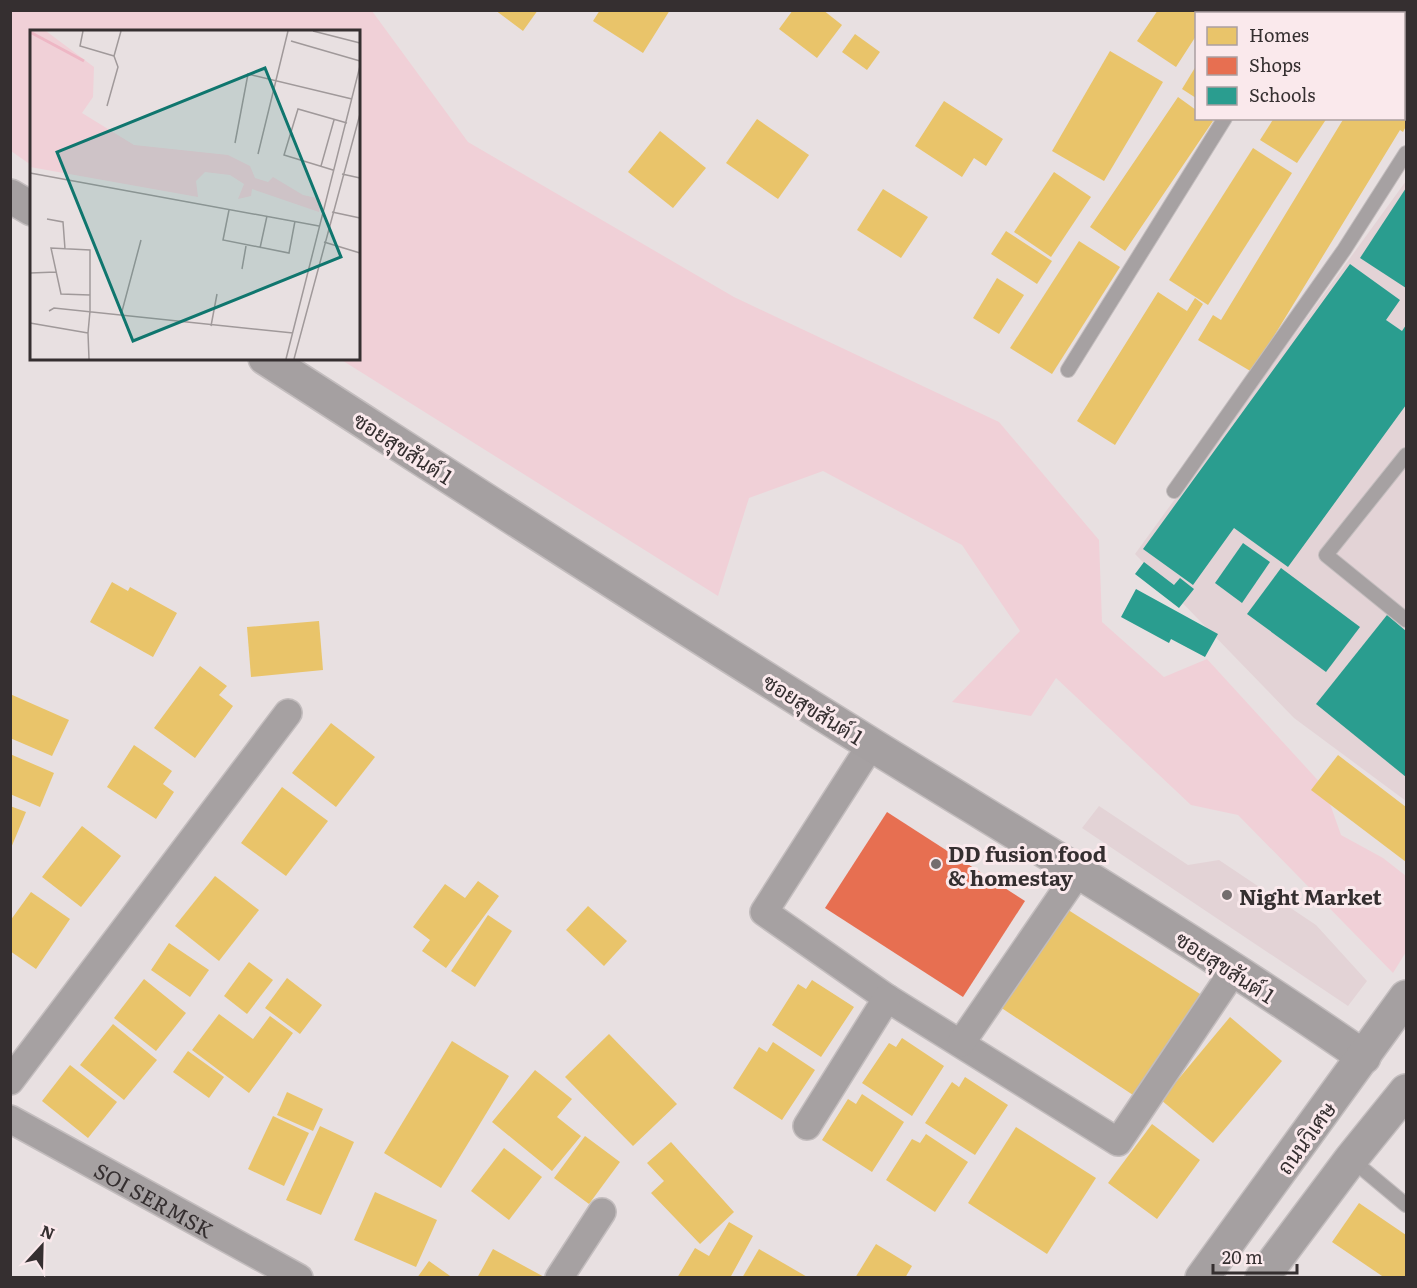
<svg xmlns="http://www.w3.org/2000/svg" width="1417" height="1288" font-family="Literata,Sarabun,serif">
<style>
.built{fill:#e3d3d6}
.green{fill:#f0d0d7}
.homes{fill:#e9c46a}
.shops{fill:#e76f51}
.schools{fill:#2a9d8f}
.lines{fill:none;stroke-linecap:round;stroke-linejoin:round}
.lane-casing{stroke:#c3bdbe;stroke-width:16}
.street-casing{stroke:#c3bdbe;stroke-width:30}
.secondary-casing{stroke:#c3bdbe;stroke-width:36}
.lane{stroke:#a6a1a2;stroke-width:14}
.street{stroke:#a6a1a2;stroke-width:27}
.secondary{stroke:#a5a0a1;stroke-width:33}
.poi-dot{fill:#746d6e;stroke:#fae9ec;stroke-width:2}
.labels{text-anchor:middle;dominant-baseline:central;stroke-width:6;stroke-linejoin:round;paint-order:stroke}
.street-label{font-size:21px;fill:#352f30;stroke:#fae9ec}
.poi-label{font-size:21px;font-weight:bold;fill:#352f30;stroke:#fae9ec;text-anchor:start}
.inset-river{fill:none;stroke:#eeb7c5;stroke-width:3}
.inset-road{fill:none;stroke:#a0999a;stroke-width:1.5}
.view{fill:#0f766e;fill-opacity:0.15;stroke:#0f766e;stroke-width:3}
.inset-edge{fill:none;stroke:#352f30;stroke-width:3}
</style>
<rect width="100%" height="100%" fill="#e8e0e1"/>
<!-- built -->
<g class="built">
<path d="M1406,181V801L1294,718L1135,554Z"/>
<path d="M1099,806L1188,865L1219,860L1316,925L1367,981L1348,1006L1082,828Z"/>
</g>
<!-- green -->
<path class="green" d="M10,11H372L468,142L734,297L999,422L1099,540L1102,622L1164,677L1207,659L1324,787L1341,835L1383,858L1406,876V952L1393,973L1238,815L1191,805L1056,678L1031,716L952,702L1020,631L962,545L823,471L749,498L718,596L340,359L358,358V32H32L31,165L11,151Z"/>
<!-- homes -->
<g class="homes">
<path d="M495,10H538L523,31Z"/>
<path d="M600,10H670L643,53L593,21Z"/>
<path d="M793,10H823L842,25L817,58L779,29Z"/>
<path d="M1158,10H1213L1211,14H1196V36L1176,67L1137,41Z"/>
<path d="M1232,10H1288L1286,14H1230Z"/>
<path d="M855,34L880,52L867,70L842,52Z"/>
<path d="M1110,51L1163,82L1104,181L1052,151Z"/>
<path d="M1196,66V98L1182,89Z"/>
<path d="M1404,87L1406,89V126L1403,132L1400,130L1252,372L1198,340L1213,315L1221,320L1344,118H1404Z"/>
<path d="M1178,97L1196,110V118H1209L1213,121L1125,251L1090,227Z"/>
<path d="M944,101L1003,139L986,166L974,158L962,177L915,146Z"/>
<path d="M1274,118H1327L1297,163L1260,140Z"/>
<path d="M757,119L809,155L778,199L726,163Z"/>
<path d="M660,131L706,168L673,208L628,172Z"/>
<path d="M1253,148L1292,173L1208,305L1169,280Z"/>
<path d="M1054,172L1091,197L1051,257L1014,232Z"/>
<path d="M883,189L928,217L901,258L857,230Z"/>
<path d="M1006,231L1052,261L1037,284L991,254Z"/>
<path d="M1079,241L1120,267L1052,374L1010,348Z"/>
<path d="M997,278L1024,295L999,334L973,318Z"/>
<path d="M1158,292L1187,311L1195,298L1203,304L1115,445L1077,421Z"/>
<path d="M112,582L128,591L130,587L177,613L153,657L90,622Z"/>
<path d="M319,621L323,670L251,677L247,627Z"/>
<path d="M200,666L227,686L219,695L233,706L195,758L154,728Z"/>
<path d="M10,694L69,720L52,756L10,738Z"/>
<path d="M331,723L375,757L336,807L292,773Z"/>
<path d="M134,745L172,771L163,784L174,792L156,819L107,787Z"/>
<path d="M10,754L54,773L40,807L10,794Z"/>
<path d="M1338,755L1406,807V862L1311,790Z"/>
<path d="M282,787L328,821L286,876L241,843Z"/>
<path d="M10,806L26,812L11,848H10Z"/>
<path d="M82,826L121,856L81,907L42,877Z"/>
<path d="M215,876L259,910L219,961L175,926Z"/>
<path d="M478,881L499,896L446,968L422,951L430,940L413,927L445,884L465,898Z"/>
<path d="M31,892L70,919L36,969L10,951V921Z"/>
<path d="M588,906L627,941L604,966L566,930Z"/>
<path d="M1062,906L1208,999L1136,1097L997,1005Z"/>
<path d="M488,915L512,931L475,987L451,971Z"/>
<path d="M169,943L209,970L190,997L151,970Z"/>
<path d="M249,962L273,980L247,1014L224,996Z"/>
<path d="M287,978L322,1005L300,1034L265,1008Z"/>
<path d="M144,979L186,1013L156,1051L114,1018Z"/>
<path d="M812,980L854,1007L821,1057L772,1025L798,984L806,989Z"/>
<path d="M219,1014L253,1039L270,1016L293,1033L249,1093L192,1050Z"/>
<path d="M1230,1017L1282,1061L1213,1143L1161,1100Z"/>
<path d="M113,1024L157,1060L124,1100L80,1065Z"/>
<path d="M609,1034L677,1104L633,1146L565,1077Z"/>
<path d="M902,1038L944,1066L912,1116L862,1083L889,1043L896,1047Z"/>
<path d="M452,1041L509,1076L441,1188L384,1153Z"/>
<path d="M773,1042L815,1070L782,1120L733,1088L759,1047L767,1052Z"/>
<path d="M188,1051L224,1077L209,1098L173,1072Z"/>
<path d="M70,1065L117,1102L88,1138L42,1101Z"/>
<path d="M535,1070L572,1099L557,1117L581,1136L552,1171L492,1122Z"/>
<path d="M965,1077L1008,1105L975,1155L925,1123L952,1082L959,1087Z"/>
<path d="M287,1092L323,1109L313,1131L277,1115Z"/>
<path d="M862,1094L904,1122L872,1172L822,1140L848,1099L856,1104Z"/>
<path d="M273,1116L309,1133L284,1186L248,1169Z"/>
<path d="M1152,1124L1200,1160L1157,1219L1108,1183Z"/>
<path d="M320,1126L354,1142L321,1215L286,1200Z"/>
<path d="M1016,1127L1096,1178L1047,1254L968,1203Z"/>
<path d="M926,1134L968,1162L935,1212L886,1180L912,1139L920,1143Z"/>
<path d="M585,1136L620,1162L589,1204L554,1178Z"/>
<path d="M671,1142L734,1212L700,1244L651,1193L664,1181L647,1163Z"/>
<path d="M504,1148L542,1177L509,1220L471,1191Z"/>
<path d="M375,1192L437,1220L416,1267L354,1240Z"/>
<path d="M1359,1203L1406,1235V1278H1385L1332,1242Z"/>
<path d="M729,1222L753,1236L730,1278H677L695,1248L709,1256Z"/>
<path d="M876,1244L912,1266L905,1278H855Z"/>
<path d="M493,1249L546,1278H477Z"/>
<path d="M759,1249L809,1278H742Z"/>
<path d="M429,1261L453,1278H417Z"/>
</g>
<!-- shops -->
<path class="shops" d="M887,812L1025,901L963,997L825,908Z"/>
<!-- schools -->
<g class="schools">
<path d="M1406,188V288L1360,258Z"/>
<path d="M1350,264L1400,300L1386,320L1402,331L1406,325V405L1288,567L1234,528L1193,585L1143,549Z"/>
<path d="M1243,543L1270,562L1242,603L1215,583Z"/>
<path d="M1144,562L1174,585L1180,578L1194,589L1179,608L1135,574Z"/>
<path d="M1281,568L1360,627L1326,672L1247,614Z"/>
<path d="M1136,589L1218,634L1205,657L1171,639L1169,643L1121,617Z"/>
<path d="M1387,615L1406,631V777L1316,704Z"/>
</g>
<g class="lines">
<defs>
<g id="lane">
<path d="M1332,10L1336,14"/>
<path d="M1290,14L1292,10"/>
<path d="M1404,61L1406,63"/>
<path d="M1068,370L1225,118"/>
<path d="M1406,455L1326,555L1406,620"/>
<path d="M1174,491L1344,250L1406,153"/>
<path d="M1351,1159L1406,1205"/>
</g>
<g id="street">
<path d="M871,745L764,912L887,998L1118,1142L1234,970"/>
<path d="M961,1043L1079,871"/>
<path d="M10,1081L288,713"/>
<path id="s1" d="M10,1119L299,1278"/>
<path d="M807,1126L887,998"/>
<path d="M559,1278L602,1212"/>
</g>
<g id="secondary">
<path d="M10,196L32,209"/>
<path d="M265,358C467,488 668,619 872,745C1037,847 1204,946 1364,1057"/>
<path d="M1202,1278L1406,997"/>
<path d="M1262,1278L1351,1159L1406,1091"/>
</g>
</defs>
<!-- lane casing -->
<use href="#lane" class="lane-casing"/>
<!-- street casing -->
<use href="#street" class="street-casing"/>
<!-- secondary casing -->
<use href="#secondary" class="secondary-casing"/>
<!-- lane -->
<use href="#lane" class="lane"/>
<!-- street -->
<use href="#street" class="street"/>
<!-- secondary -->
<use href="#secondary" class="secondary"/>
</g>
<!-- markers -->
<g class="poi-dot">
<circle cx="936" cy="864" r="6"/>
<circle cx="1227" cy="895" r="6"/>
</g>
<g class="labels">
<!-- street labels -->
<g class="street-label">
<text transform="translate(404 447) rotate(33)">ซอยสุขสันต์ 1</text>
<text transform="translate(814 708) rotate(32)">ซอยสุขสันต์ 1</text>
<text transform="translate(1226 966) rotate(33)">ซอยสุขสันต์ 1</text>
<text transform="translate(1305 1137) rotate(-54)">ถนนวิเศษ</text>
<text stroke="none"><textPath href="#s1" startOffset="165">SOI SERMSK</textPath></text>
</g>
<!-- poi labels -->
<g class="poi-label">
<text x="948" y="852">DD fusion food<tspan x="948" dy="24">&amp; homestay</tspan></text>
<text x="1239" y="895">Night Market</text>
</g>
</g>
<!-- overview -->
<g transform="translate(30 30)">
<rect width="330" height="330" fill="#e8e0e1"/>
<path d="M0,1H16L64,37L63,67L52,83L104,115L198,125L220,136L225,148L238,152L243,147L273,165L291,169L289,182L222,159L221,166L208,169L214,154L200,145L175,142L166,151L168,167L0,137Z" fill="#f0d0d7"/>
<path class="inset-river" d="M0,2L54,31"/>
<path class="inset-road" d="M53,1L50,16L84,26M283,1L330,13M261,11L330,31M77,76L88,37L84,26L91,1M205,113L218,44L322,69M228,124L258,1M291,136L304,90M303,140L254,125L268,79L317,93M0,143L289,196M312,144L330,148M199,180L193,210L259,223L265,191M302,182L330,188M17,189L33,192L35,219M294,212L330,223M230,218L237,186M212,239L216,216M0,243L26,242M19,281L24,278L263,303M91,285L111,210M0,293L58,303M181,296L187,264M59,329L58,303L60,281V220L21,218L31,264L60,265M256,329L330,36M264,329L330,84"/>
<path class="view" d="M235,38L311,227L103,311L27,122Z"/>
<rect width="330" height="330" class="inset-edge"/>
</g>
<!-- border -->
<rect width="1417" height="1288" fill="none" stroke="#352f30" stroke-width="24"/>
<!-- legend -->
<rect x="1195" y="12" width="210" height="108" fill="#fae9ec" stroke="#ab9fa1" stroke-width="1.5"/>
<rect x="1207" y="27" width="30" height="18" fill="#e9c46a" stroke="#ab9fa1" stroke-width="1.5"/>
<text x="1249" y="42" font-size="18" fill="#352f30">Homes</text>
<rect x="1207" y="57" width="30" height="18" fill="#e76f51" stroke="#ab9fa1" stroke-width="1.5"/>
<text x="1249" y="72" font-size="18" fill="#352f30">Shops</text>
<rect x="1207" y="87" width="30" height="18" fill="#2a9d8f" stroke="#ab9fa1" stroke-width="1.5"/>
<text x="1249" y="102" font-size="18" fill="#352f30">Schools</text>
<!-- north arrow -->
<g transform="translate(42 1246) rotate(22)" stroke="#fae9ec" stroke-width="4.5" paint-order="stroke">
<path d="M0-4.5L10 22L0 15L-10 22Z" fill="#352f30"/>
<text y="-9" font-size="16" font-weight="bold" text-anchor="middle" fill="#352f30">N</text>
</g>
<!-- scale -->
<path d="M1213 1264v9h84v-9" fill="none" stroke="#352f30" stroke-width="3"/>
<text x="1222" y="1264" font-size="18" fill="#352f30" stroke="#fae9ec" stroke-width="4.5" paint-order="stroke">20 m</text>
</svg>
